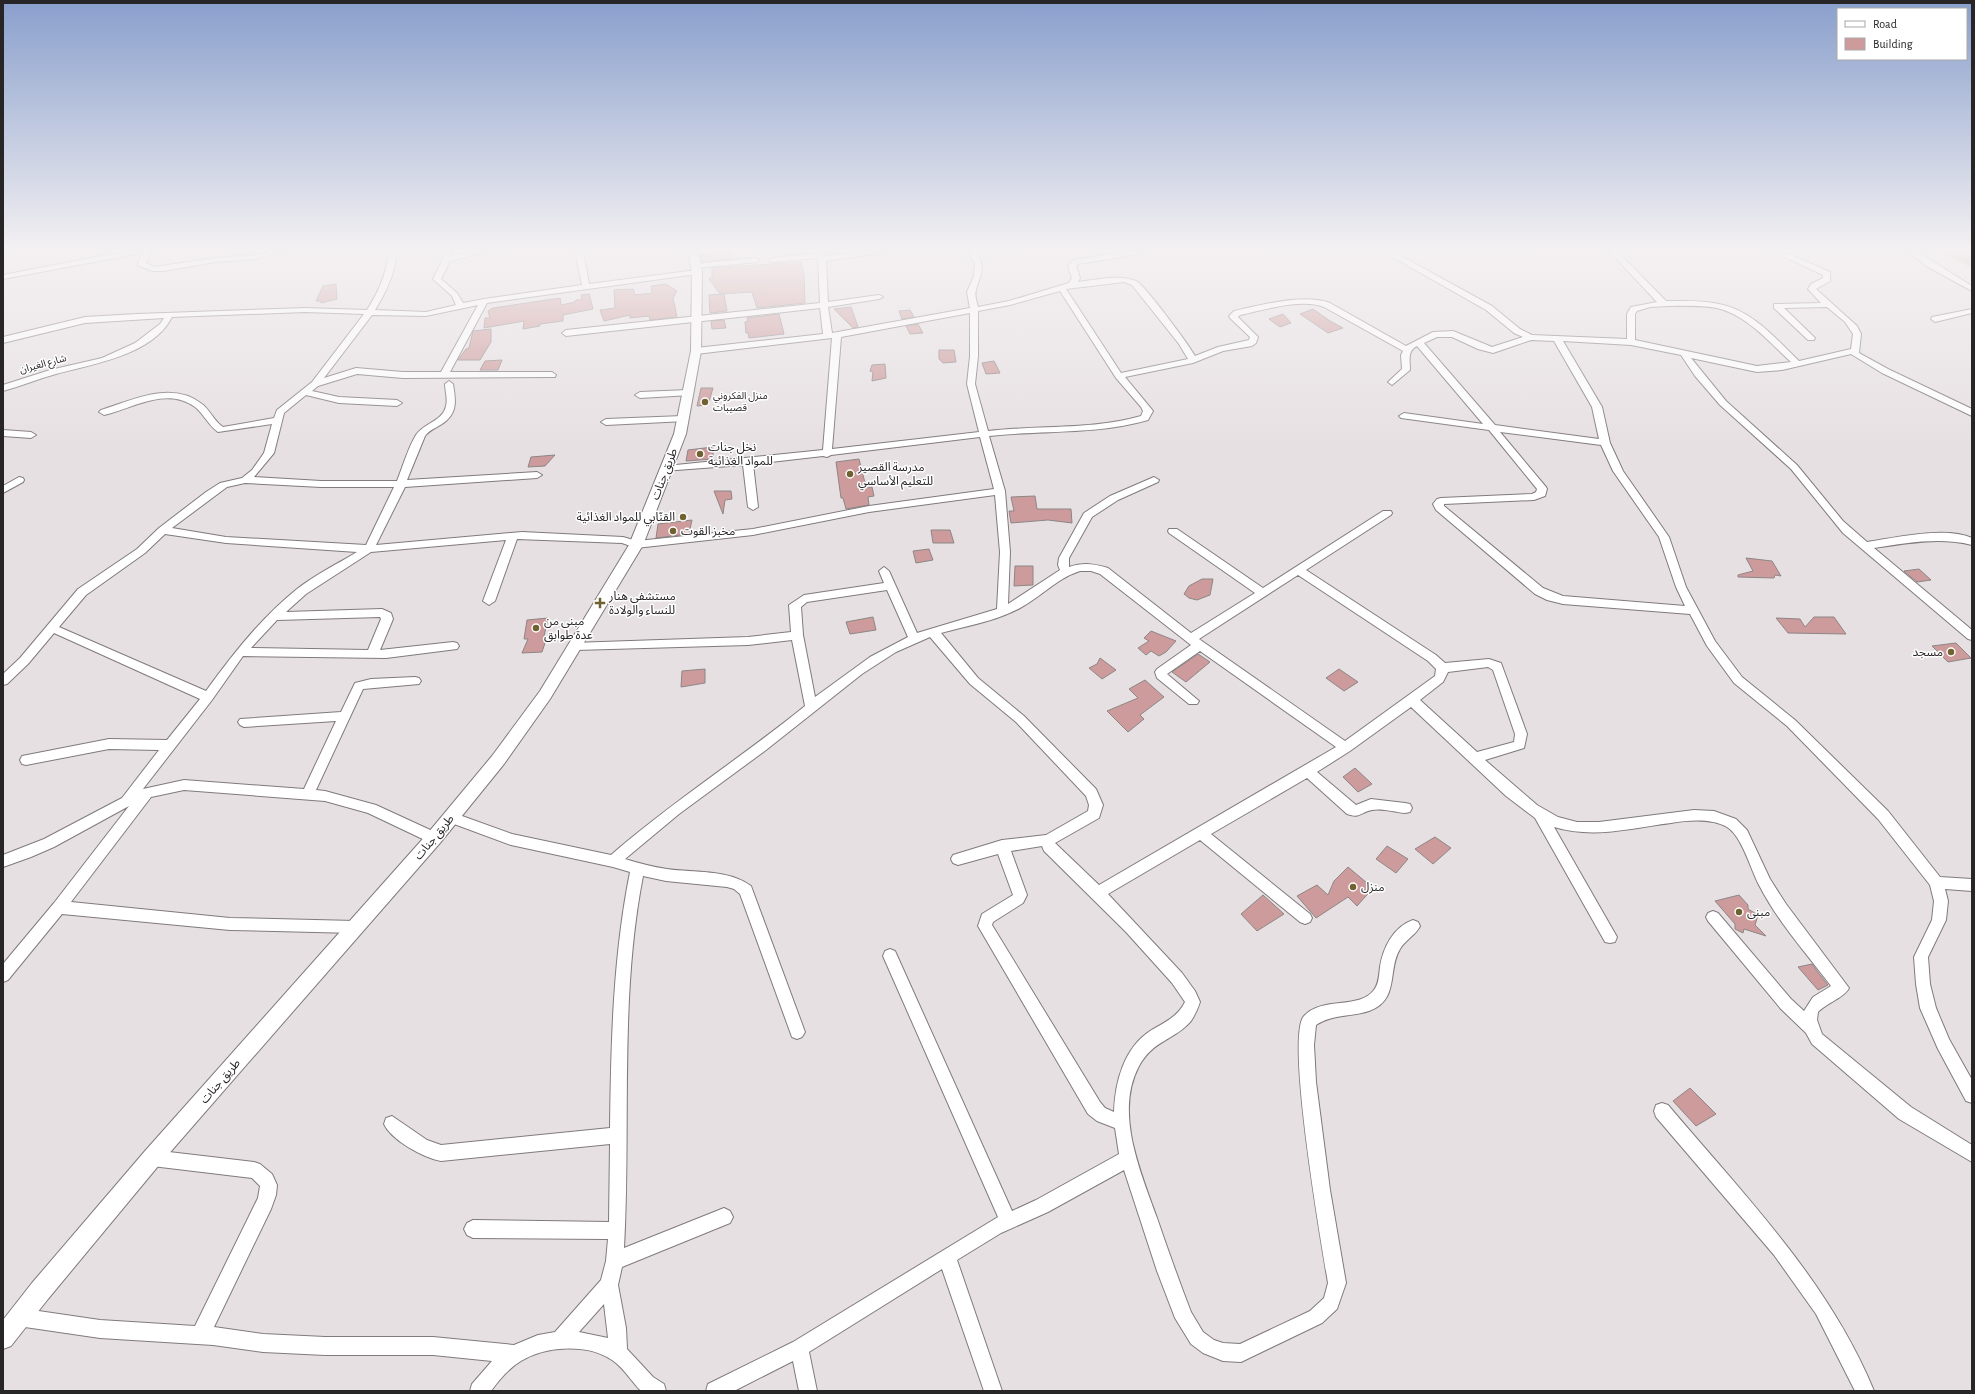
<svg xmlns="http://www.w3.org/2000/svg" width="1975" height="1394" font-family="'Alegreya Sans','Noto Sans Arabic',sans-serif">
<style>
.forest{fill:#cb9b8d}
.building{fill:#ce9b9c;stroke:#8c8686}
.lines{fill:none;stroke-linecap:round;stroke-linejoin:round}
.minor-casing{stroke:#807a7c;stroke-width:2}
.tertiary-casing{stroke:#807a7c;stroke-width:2}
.minor{fill:#fff;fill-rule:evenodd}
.tertiary{fill:#fff;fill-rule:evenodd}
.poi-dot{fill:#706230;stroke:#fff;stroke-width:1.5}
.labels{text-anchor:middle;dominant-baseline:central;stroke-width:3;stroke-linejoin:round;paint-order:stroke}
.far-street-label{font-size:10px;fill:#272526;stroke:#fff}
.far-poi-label{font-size:10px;fill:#272526;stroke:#fff;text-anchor:start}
.poi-label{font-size:12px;fill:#272526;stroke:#fff;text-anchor:start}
.street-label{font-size:12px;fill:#272526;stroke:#fff}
</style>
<rect width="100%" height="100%" fill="#e7e0e2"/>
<!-- forest -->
<path class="forest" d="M1939,251H1972V268Z"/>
<!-- building -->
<g class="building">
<path d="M730,251L734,259L702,262L700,255Z"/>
<path d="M801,262L804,274L805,303L757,308L752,292L720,294L709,279L712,277V268Z"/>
<path d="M336,284L337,299L321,303V301H316L323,286Z"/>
<path d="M666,284L677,291L673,298L677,317L650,320L649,316L630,318V315L604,321L600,310L615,308L614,290L633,289L635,295L652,293L651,286Z"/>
<path d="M589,294L593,309L563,315V321L540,324V326L523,329L524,321L484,328L485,318H490L488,311L493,308L560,298L561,305L575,302L576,300H582L581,295Z"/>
<path d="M724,294L727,311L710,313L709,295Z"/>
<path d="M851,307L858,327L853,328L834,309Z"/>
<path d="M1313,309L1330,321L1343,328L1328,333L1300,314Z"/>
<path d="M910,310L914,317L902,319L899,311Z"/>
<path d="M779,314L784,334L749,338L748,333H746L745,322L748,321L747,318Z"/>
<path d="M1283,314L1291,323L1280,327L1269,319Z"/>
<path d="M724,320L726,328L712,329L711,321Z"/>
<path d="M918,324L923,333L910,334L906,326Z"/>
<path d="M491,329V342L480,360H458L466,349L469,348L473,331Z"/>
<path d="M939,350H954L956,362L943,363L939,359Z"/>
<path d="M502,360L498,370H480L485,361Z"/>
<path d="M994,361L1000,373L986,374L982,363Z"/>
<path d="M885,364L886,378L872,381L873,372L870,371L872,365Z"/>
<path d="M701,388H713L708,405L697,406Z"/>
<path d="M713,447V459L686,461L688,450Z"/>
<path d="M555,455L545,466L528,467L531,457Z"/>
<path d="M859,459L866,487H872L874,496L868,497L869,505L846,509L843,498H841L836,462Z"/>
<path d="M714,491H731L732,499L725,500L723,514Z"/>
<path d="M1035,496L1037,509H1071L1072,523L1048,520L1011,523L1009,511H1014L1011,497Z"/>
<path d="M692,520L689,534L656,538L658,524Z"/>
<path d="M931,530H950L954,543H933Z"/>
<path d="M929,549L933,560L916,563L913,551Z"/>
<path d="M1746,558L1772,561L1781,576L1775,575L1774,578L1738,577V575L1753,571Z"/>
<path d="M1015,566H1033V585L1014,586Z"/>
<path d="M1919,569L1931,580L1917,582L1904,571Z"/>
<path d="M1202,579H1213L1210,595L1197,600L1189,598L1184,594L1189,586Z"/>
<path d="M873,617L876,630L850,634L846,622Z"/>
<path d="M1814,617H1834L1846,634L1788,633L1776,618L1800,619L1805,627Z"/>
<path d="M548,618L543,641L546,640L542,652L522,653L528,639H524L527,620Z"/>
<path d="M1151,631L1176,641L1166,652L1159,656L1151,651L1146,655L1138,648L1149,641L1144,638Z"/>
<path d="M1956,643L1971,658L1948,662L1932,646Z"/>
<path d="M1198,654L1210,662L1186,682L1172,672Z"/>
<path d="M1100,658L1116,670L1102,679L1089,668L1097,664Z"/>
<path d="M705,669V683L681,687L682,671Z"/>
<path d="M1339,669L1358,682L1344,691L1326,678Z"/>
<path d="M1145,680L1164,697L1140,715L1144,719L1128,732L1107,711L1138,698L1129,689Z"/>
<path d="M1355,768L1372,784L1358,792L1343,777Z"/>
<path d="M1435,837L1451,848L1433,864L1415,849Z"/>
<path d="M1387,846L1408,859L1396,873L1376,859Z"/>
<path d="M1348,867L1373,888L1357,906L1348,897L1316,918L1297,896L1317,885L1328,895L1334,881Z"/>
<path d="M1263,895L1284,914L1257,931L1241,914Z"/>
<path d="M1739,895L1748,905V909L1758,915L1755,925L1766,936L1744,929L1743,933L1735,929V924L1715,901Z"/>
<path d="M1812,964L1820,975L1828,985L1818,990L1798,967Z"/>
<path d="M1690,1088L1716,1114L1696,1126L1673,1101Z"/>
</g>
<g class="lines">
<defs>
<g id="minor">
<path d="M128,251H151L146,263L154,267L216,258L254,255L271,251H285L254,259L216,262L163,271H153L139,266L138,264L142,253L3,279V275Z"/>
<path d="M389,251H397C395,273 387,291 375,310L426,312L456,305L452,296L433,279L443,259L444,251H452L451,256L476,251H491L450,261L441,279L457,293L463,303L484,299L582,285L575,251H583L589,284L697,270L701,272L697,274L487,303L450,372H552L556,375L555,377L403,378L357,374L318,386L312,391L339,397L397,400L402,403L397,406L339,403L306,395L284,413L274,453L254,477L321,481H397C403,466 408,448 416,435C424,423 443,421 446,406C448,399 445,390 445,384L449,381L453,384C455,397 458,410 447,420C440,427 431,428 425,436L407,480L537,472L542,475L537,478L405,487L376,545L522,532L623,537L637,541L753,529L869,506L994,489L980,437L831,455L827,457L823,456L753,464L758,507L753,510L748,507L743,465L663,471L661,469L663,467L666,466L823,450L832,338L696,354L692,351L696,348L823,334L820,308L566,336L562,333L566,330L820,303L818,258L771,262L770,260L774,258L818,253V251H826V256L865,251H885L881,253L826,261L828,302L879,295L883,297L879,299L828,307L832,333L970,308L967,292L974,276L975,264L968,251H976C986,270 981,271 976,290C974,295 977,302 978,307L1009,301L1069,283L1072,278L1068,266L1073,260L1130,251H1148L1144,253L1078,264L1076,266L1080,278L1078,282C1096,280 1119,274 1136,281C1144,284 1189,345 1195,356L1218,347L1249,340L1250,337L1230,318L1229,316L1234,311C1261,305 1305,293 1330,303L1406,346L1433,332L1453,331L1492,347L1523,337L1514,333L1486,310L1382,251H1392L1492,306L1520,329L1532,335L1627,339V314L1631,307L1657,302L1609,251H1617L1666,301C1684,301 1702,300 1719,304C1752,310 1776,339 1799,361L1851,349L1853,334L1845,322L1827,307L1784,308L1815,338L1814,340H1808L1774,308V304H1777L1821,303L1808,289L1811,284L1823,278V275L1772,251H1782L1830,272V281L1816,289L1857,326L1861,334L1859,353L1888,369L1972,409V416L1882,373L1851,354L1782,370L1757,372L1691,358L1726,401L1797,465L1843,521L1867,542C1895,538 1945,526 1972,538V545C1940,537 1907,543 1874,548L1972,630V640L1968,639L1843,533L1791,469L1720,405L1695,376L1681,355L1631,345L1563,341L1602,407L1610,443L1623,471L1669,537L1686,587L1715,641L1742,677L1795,720L1888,811L1940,877L1972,879V891L1945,889L1948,901L1946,920L1928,957L1930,984L1936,1008L1949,1039L1972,1080V1103L1966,1101L1938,1049L1920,1008L1916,984L1914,957L1932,920L1934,901L1930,885L1878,819L1787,726L1734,683L1707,646L1690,614L1563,604L1547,600L1535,594L1436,510L1433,504L1437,499L1441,498L1532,494L1536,492L1537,489L1489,430L1401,418L1399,416L1404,413L1483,424L1417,346C1407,351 1410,361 1410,370L1392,385L1388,382L1402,369L1401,355L1403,351L1324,307C1301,298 1264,310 1240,315L1238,317L1258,337L1256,343L1252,346L1223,351L1193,363L1125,377L1153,411L1148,420C1096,435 1042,430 989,436L1005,491L1010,552L1008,604L1060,570L1058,565L1059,558L1084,513L1110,496L1154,477L1159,480L1158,482L1118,500L1092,517L1069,558V567C1084,562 1094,564 1108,568L1191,633L1255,593L1169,533L1168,531L1169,529H1177L1263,588L1383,511H1391L1392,513L1391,515L1306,570L1436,655L1445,663L1489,659L1501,663L1527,734L1524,748L1485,760L1537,805L1558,817L1577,822H1599L1694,810L1714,811L1736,819L1747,830L1770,879L1786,904L1849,988C1845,997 1827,1003 1818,1012L1817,1020L1822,1034L1911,1107L1972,1145V1162L1899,1119L1812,1044L1806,1033L1781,1009L1708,921L1706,917L1708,913L1713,911L1718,913L1791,999L1804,1011L1813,997L1831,986C1806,953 1778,922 1759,885C1751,870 1742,836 1727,827C1711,818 1689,820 1671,823C1631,828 1594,839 1554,827L1617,937L1615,942L1610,943L1605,942L1535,818L1506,796L1411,707L1350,751L1317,772L1356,805L1371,799L1405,803L1410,804L1412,808L1410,812L1405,813C1395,812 1381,808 1372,810C1360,812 1361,819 1347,814L1307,778L1211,834L1310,914L1312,918L1310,922L1305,924L1300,922L1200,840L1108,894L1182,973L1195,991L1200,1002C1198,1008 1195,1015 1191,1021C1175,1040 1153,1040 1139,1066C1114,1113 1141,1173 1157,1218C1168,1250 1179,1281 1191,1312L1203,1332L1214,1340L1223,1343L1240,1344L1310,1311L1324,1298L1328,1283C1322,1246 1285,1036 1304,1016C1322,996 1359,1010 1374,990C1379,984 1379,975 1380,967C1383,948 1393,927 1413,920L1418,922L1420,926C1416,935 1405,940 1400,949C1387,970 1400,1000 1369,1011C1351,1017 1332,1014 1316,1025L1314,1045L1316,1082L1330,1190L1346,1283L1337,1309L1322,1323L1241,1362L1223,1361L1203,1353L1191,1344L1175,1318L1157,1271L1124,1170L1048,1212L1001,1233L957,1260L1002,1391H984L942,1269L809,1352L817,1391H799L793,1361L734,1391H706L708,1384L793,1342L998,1217L883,956L885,951L890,949L895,951L1012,1211L1036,1200L1119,1154L1115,1128L1097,1121L1088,1114L978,926L982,914L1013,895L998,854L958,865L953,863L951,859L953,855L1002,840L1046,835L1088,811L1089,805L1086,796L1016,722L970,684L930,637L896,652L862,674L766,750L679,814L625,859C638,863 653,867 667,869C694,873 728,869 751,886L805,1032L802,1037L797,1039L792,1037L740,894L734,889L727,887L666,881L643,876C619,999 631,1124 624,1248L724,1208L730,1211L733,1217L730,1223L622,1267L618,1285L626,1328L627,1349L653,1377L664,1384L666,1391H641C631,1381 624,1368 612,1360C588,1343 545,1346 521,1361C509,1368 499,1380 491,1391H470L472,1384L492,1361L433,1355H325L263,1352L213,1345L100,1338L18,1326L12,1323L9,1317L12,1311L18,1308L100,1320L195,1326L258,1198L260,1186L252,1178L152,1166L146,1164L144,1158L146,1152L152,1150L254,1162L260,1164L272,1174L277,1185L276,1195L271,1209L214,1327L263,1334L325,1337H433L514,1345L538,1335L555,1332L601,1280L606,1261L608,1239L473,1238L467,1235L464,1229L467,1223L473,1220L609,1222L610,1144L441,1161C424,1158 391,1140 384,1124L386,1118L392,1116L427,1140L441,1145L610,1128C611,1042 613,957 630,872L613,867L511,845L446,821L444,817L446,813L451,812L512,834L611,855C673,801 741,758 805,706L792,640L748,645L576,650L572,649L570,646L572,643L748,637L791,632L789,605L804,595L884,583L879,571L884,567L889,571L917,633L997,609L1000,552L995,495L869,512L753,535L636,548L622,543L517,539L495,601L489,605L483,601L506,540L371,552L306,594L286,612L382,609L391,613L393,619L380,650L453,642L457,643L459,646L457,649L386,658L243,656L212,700L143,789L184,780L304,789L336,721L244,727L240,725L238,722L240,719L341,712L355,683L371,679L415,677L419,678L421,681L419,684L363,689L316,790L325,791L376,805L439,834L441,838L439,842L434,844L429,842L368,813L325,801L184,790L151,797L71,902L230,918L355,921L360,923L362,927L360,931L355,933L230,930L62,914L8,980L3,982V964L54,903L129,806L54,847L31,857L3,867V855L44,839L122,798L159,750L109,749L26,765L22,764L20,760L22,756L109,739L167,740L200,699L54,633L28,664L7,684L3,685V674L20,658L78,589L137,549L159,528L206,492L220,483L242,478L252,470L264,453L272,424L218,432C208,425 204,414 195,407C167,386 133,408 104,415L99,412L101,410C132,400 172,380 202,404C210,410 214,421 223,427L274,418L277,410L312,382L364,314L305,312L172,317C153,355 93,364 56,374C38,379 21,386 3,391V385L50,370L102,358L135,343L160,324L164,318L85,323L3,343V337L85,317L137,314L305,308L367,310C379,291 387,273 389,251ZM1124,282L1132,285L1179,344L1188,359L1121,373L1066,289ZM1060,291L1116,378L1141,407L1143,411L1141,416C1092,430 1039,425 988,431L975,384L978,356V311L1010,305ZM478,305L441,372H403L356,368L324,378L372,315L426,316ZM1668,306C1684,306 1701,305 1717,308C1747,315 1770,343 1791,362L1757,366L1635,340V314L1637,311L1650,307ZM970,313V356L967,384L979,432L832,449L841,337ZM1437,337H1452L1478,349L1493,353L1531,340L1554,341L1592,407L1599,439L1495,425L1424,343ZM1500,432L1601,445L1613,471L1659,537L1676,587L1685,606L1563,596L1543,588L1444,506V504L1534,500L1545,496L1547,489L1546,487ZM245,483L321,487H394L366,545L226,537L172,528L227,487ZM165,534L226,543L357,552C337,564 315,575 297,589C261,618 233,654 206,691L59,627L86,595L145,553ZM1080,571H1091L1100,574L1191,645L1157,669L1155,672L1157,678L1189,704H1197L1199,701L1167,674L1200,651L1336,747L1099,885L1055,843L1099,818L1103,805L1096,789L1024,716L978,678L941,633C967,626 996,621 1020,608C1041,597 1057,578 1080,571ZM1298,575L1428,661L1436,669L1435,676L1345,741L1199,639ZM887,590L908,637L870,657L815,697L803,635L801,607L807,602ZM380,617L381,619L368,650L251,648L277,620ZM1488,667L1493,670L1515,734L1514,742L1477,752L1420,700L1443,682L1448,672ZM1042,846L1044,851L1126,932L1172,983L1185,1002C1178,1017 1163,1023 1150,1031C1124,1048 1115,1082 1114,1112L1105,1108L1100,1102L992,925L993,922L1023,903L1027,895L1011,851ZM604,1304L608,1338L579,1332Z"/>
<path d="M1907,251H1916L1972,286V291L1928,267Z"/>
<path d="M755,258L759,260L758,262L696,268L692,266L696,264Z"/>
<path d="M1972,309V313L1935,322L1931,319L1932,317Z"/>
<path d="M688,390L691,391V395L640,398L635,395L640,392Z"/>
<path d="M683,416L686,417V421L606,425L601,422L606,419Z"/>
<path d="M3,430L31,432L36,435L31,438L3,436Z"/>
<path d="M19,477L23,478L24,480L23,482L3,493V486Z"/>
<path d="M1662,1103L1668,1105C1744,1195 1829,1281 1874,1391H1855L1816,1314L1774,1255L1656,1117L1654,1111L1656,1105Z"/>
</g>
<path id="tertiary" d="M688,251H698L702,272L701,351L686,434L643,545L550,699L504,764L440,843L159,1165L48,1299L11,1346L3,1349V1320L32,1283L145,1151L428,833L492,756L540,691L629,545L674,434L691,351L692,272Z"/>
</defs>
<!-- minor casing -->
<use href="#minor" class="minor-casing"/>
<!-- tertiary casing -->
<use href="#tertiary" class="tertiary-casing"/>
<!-- minor -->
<use href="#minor" class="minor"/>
<!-- tertiary -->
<use href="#tertiary" class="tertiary"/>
</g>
<!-- sky -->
<linearGradient id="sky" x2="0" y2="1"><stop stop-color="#899fcc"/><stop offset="0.56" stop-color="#f4f1f2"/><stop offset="1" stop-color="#f4f1f2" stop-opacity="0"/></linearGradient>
<rect width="1975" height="446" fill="url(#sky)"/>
<!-- markers -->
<g class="poi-dot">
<circle cx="705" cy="402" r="4"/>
<circle cx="700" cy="454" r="4"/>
<circle cx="850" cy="474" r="4"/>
<circle cx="683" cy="517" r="4"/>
<circle cx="673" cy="531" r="4"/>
<path d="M598 597h4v4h4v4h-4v4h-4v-4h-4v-4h4z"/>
<circle cx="536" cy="628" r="4"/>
<circle cx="1951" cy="652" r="4"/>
<circle cx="1353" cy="887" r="4"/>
<circle cx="1739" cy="912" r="4"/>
</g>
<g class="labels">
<!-- far-street labels -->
<g class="far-street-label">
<text transform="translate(43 364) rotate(-15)">شارع الغيران</text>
</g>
<!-- far-poi labels -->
<g class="far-poi-label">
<text x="713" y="396">منزل الفكروني<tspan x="713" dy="12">قصيبات</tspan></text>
</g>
<!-- poi labels -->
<g class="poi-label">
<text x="708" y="447">نخل جنات<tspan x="708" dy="14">للمواد الغذائية</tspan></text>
<text x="858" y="467">مدرسة القصير<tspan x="858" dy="14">للتعليم الأساسي</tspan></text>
<text x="675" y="517" text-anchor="end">القنّابي للمواد الغذائية</text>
<text x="681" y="531">مخبز القوت</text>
<text x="609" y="596">مستشفى هنار<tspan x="609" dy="14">للنساء والولادة</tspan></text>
<text x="544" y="621">مبنى من<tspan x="544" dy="14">عدة طوابق</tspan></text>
<text x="1943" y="652" text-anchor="end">مسجد</text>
<text x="1361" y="887">منزل</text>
<text x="1747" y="912">مبنى</text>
</g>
<!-- street labels -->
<g class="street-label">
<text transform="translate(664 474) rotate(-69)">طريق جنات</text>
<text transform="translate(434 837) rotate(-50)">طريق جنات</text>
<text transform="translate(220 1081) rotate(-49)">طريق جنات</text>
</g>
</g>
<!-- border -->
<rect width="1975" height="1394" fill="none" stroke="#272526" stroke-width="8"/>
<!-- legend -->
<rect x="1837" y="8" width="130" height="52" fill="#ffffff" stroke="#a9a8a8"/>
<rect x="1845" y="21" width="20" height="6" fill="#ffffff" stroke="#a9a8a8"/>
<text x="1873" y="28" font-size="12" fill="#272526">Road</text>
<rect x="1845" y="38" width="20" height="12" fill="#ce9b9c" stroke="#a9a8a8"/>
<text x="1873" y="48" font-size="12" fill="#272526">Building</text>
</svg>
